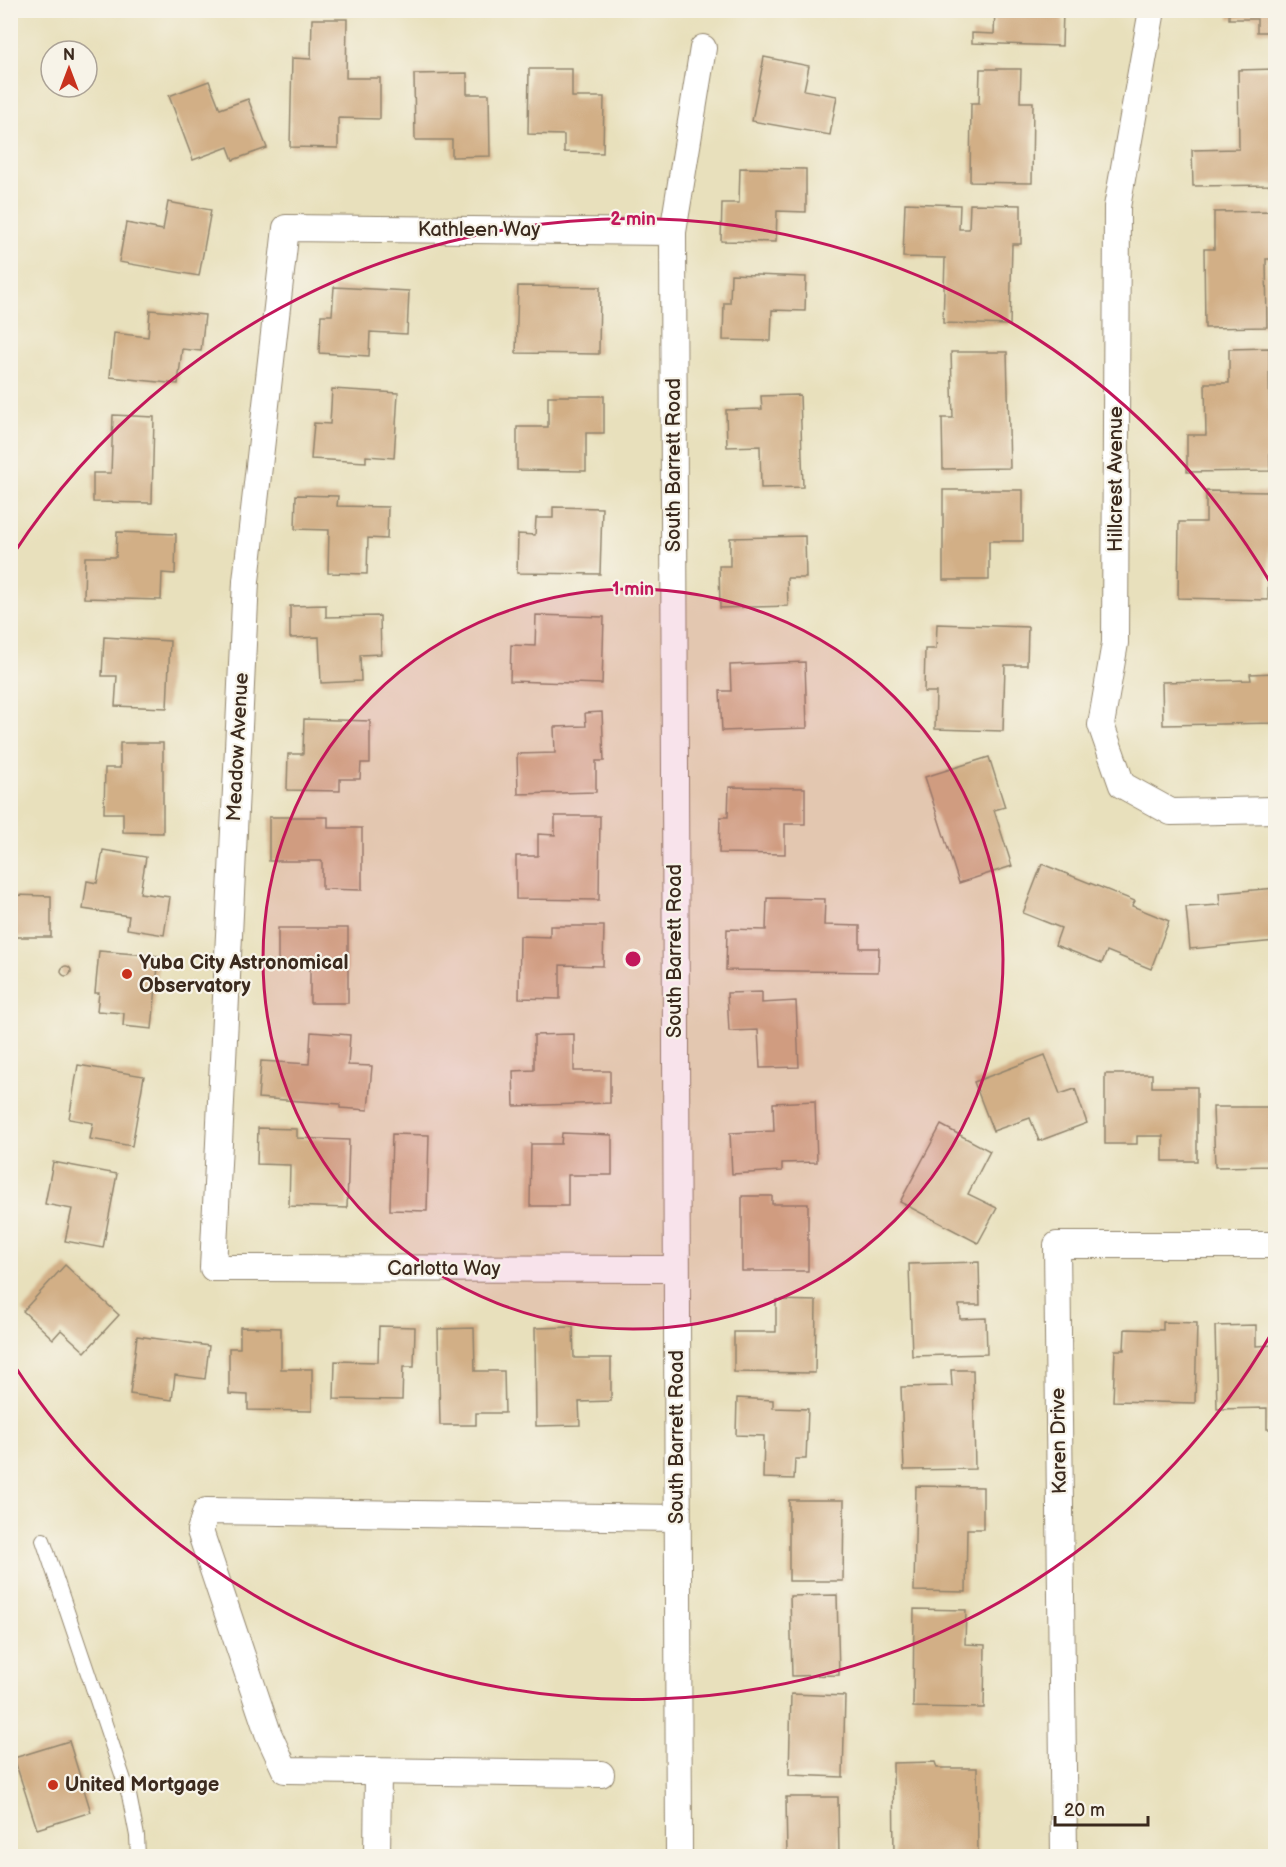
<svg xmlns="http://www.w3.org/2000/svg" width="1286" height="1867" font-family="'Balsamiq Sans',sans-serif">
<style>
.building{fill:#d2af86}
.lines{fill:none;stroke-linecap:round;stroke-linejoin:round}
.service-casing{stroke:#92856d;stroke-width:16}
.minor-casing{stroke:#92856d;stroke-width:28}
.service{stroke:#fff;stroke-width:14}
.minor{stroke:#fff;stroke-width:26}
.ring{fill:none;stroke:#c2185b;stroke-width:3}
.poi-dot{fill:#c8321e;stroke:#f7f3e8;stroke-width:2}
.labels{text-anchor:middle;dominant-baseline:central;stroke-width:4.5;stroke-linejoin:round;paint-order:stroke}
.street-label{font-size:20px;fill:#3b2a1e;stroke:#f7f3e8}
.poi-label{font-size:20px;font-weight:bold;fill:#3b2a1e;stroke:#f7f3e8;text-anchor:start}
.centre{fill:#c2185b;stroke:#f7f3e8;stroke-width:3}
.ring-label{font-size:18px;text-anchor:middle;font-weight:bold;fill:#c2185b;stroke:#f7f3e8;stroke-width:4.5;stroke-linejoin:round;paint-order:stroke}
</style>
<rect width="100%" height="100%" fill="#f7f3e8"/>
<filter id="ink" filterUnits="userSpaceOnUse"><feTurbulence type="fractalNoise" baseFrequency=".0167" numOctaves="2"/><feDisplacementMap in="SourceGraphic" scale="12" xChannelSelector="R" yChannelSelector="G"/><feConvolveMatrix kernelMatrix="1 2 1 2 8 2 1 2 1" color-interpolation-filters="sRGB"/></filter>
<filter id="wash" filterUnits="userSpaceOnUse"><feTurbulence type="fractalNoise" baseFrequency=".008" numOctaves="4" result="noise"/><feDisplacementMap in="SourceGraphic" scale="24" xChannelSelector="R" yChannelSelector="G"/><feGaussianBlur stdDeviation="1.35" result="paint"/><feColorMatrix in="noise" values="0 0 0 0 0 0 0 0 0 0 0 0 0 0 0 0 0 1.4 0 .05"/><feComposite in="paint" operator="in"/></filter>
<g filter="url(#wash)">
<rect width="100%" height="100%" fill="#e8e0bc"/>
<g id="blocks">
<!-- building -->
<g class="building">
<path d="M995,10H1063L1062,46L972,43V33L994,34Z"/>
<path d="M1229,10H1276V32H1257V19H1229Z"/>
<path d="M312,19H347L346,78H380V119L338,118V148L290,147L292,58L311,59Z"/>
<path d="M764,57L809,66L804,90L837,96L830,135L752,121Z"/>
<path d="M529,69H572V97H604L603,153L564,152V135L528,134Z"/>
<path d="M980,69H1021L1020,102H1033L1032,183L970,182L971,103H979Z"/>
<path d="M1276,69V185L1193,186L1192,150L1239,149L1238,70Z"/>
<path d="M467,73V94H489L490,156L452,157V140H415L414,74Z"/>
<path d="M209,81L220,109L248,99L267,148L233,160L228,147L193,160L169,96Z"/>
<path d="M740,168L806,169V212L777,211L776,242L721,241L722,203H739Z"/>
<path d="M168,202L211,210L199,276L119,262L126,223L163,230Z"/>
<path d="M905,203L960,205L959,229H969L970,204L1021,205V244H1012L1010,325L943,323L945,258L903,257Z"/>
<path d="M1273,211L1274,259H1266L1267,327L1205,328L1204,249H1214V212Z"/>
<path d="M731,274L806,277L805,311L772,310L771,341L723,340L724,303H730Z"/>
<path d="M518,286L600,287L599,354L516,353Z"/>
<path d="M334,287L409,291L407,334L370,332L369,356L319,353L321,315H332Z"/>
<path d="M150,310L205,315L201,351L182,349L178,384L110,377L114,333L148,337Z"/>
<path d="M1269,348L1270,471L1187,472V435H1206L1205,383H1229V349Z"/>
<path d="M951,352H1007L1010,468L943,469L942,418H953Z"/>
<path d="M332,389L398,393L394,458L366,456V462L311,459L314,423L330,424Z"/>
<path d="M800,395L803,487L761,488L760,446L727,447L726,410L762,409L761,396Z"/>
<path d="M548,396H604V433H586V471L517,470V427H548Z"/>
<path d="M113,415L154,417L152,503L93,502V473H111Z"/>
<path d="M943,490H1023V541H989V580H943Z"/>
<path d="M1206,491L1270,492L1268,600L1178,598L1179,522H1206Z"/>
<path d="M296,495L338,496L337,506L388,507L387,539L368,538L367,574L328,573L329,530L295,529Z"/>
<path d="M553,507L602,508L600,574L517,573L518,534L535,535L536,518H553Z"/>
<path d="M117,532L176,534L175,574L162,573L161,600L84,598L85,557H116Z"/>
<path d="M805,536L806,578H787L788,606L720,608L719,566H730V538Z"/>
<path d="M326,605V617L380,616L381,654L360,655L361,681L321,683L319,637L290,638V606Z"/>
<path d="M536,615L604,617L602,684L510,681L511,645L535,646Z"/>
<path d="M937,624L1028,627L1027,665H1005L1003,731L935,729L936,692H924L925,649H936Z"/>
<path d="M104,637L170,641L167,708L115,706L117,676H102Z"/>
<path d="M805,662L807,728L722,731L720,691H731L730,665Z"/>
<path d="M1276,673V723L1163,725L1162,682L1251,680L1250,674Z"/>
<path d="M602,712L604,761H596V792L518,794L517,754L555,753L554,727L586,726L585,713Z"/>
<path d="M304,719L370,721V763H361L360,779H340V791L287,790L288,754H303Z"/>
<path d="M120,743H163V833L123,832V813H104L105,768H120Z"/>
<path d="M989,757L1005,807L994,810L1012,866L959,883L925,777Z"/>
<path d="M729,787L805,788V824H785V854L719,853L720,817H728Z"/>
<path d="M555,816H600L599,900L516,899V856H538V834L555,835Z"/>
<path d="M269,817H328V828H362V890L322,889V861H269Z"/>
<path d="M103,850L146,857L140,893L170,897L164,935L127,929L129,916L83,909L87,881L97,883Z"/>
<path d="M1042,864L1135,901L1132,906L1169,921L1151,969L1107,951L1102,963L1055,945L1061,928L1023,913Z"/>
<path d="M1276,888V941L1190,949L1186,907L1220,905L1219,893Z"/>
<path d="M10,895L51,896V937H10Z"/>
<path d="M767,898L825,899L824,925L860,926V948H879L878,972L726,970L727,929L766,930Z"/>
<path d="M550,926H604L603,966L560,965V999L519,998L520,936L550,937Z"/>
<path d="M278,928H348V1003H310V962L278,963Z"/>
<path d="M99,951L159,956L152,1029L123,1026L124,1013L97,1011L99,993H95Z"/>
<circle cx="66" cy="971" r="5"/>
<path d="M762,992V1003L796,1001L799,1067L760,1068L758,1030L729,1031L727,993Z"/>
<path d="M311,1032L350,1035L348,1065L372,1066L368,1110L340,1108V1104L258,1098L261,1061L309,1064Z"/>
<path d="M574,1034V1071H610V1103L514,1106L513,1071L534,1070V1035Z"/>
<path d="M1045,1055L1060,1094L1075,1089L1087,1123L1039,1141L1030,1118L993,1131L974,1082Z"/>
<path d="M78,1065L144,1076L132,1146L90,1139L93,1123L69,1119Z"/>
<path d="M1105,1074H1152V1087H1197V1161H1163V1136H1137V1144H1105Z"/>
<path d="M815,1101L817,1162L782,1163V1171L732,1174L730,1133L774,1131L773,1103Z"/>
<path d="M1213,1107H1276V1166L1215,1167Z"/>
<path d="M941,1125L990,1151L968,1194L997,1208L978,1243L900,1202Z"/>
<path d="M258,1128L297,1129V1138L349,1140L347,1208L289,1206L290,1165L257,1164Z"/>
<path d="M562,1133L612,1135V1175H568V1206H530L531,1144H561Z"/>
<path d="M392,1134L429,1135L427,1211L390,1210Z"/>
<path d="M53,1162L117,1174L103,1248L65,1241L72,1209L45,1204Z"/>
<path d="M742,1196H772V1204H808V1271H742Z"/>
<path d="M979,1262L980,1305H959L960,1319L986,1318L987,1354L912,1356L909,1264Z"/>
<path d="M65,1265L119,1315L85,1352L61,1330L53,1339L23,1311Z"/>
<path d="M776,1300L816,1301L815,1373L734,1372V1332H776Z"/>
<path d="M1163,1322L1197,1323L1195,1403L1113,1401L1115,1350H1124L1125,1329L1163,1330Z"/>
<path d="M1256,1325V1346L1276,1345V1429H1267V1408L1217,1409L1215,1326Z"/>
<path d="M379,1326L415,1327L414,1367H403L402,1400L334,1399L335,1361L378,1362Z"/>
<path d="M240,1327L281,1328V1369H312V1411L248,1410V1395L229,1394V1348H240Z"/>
<path d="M573,1327L574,1358H611V1401L579,1402L580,1425L536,1426L535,1328Z"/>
<path d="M474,1328L475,1371H504L505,1413H476V1425H440L438,1329Z"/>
<path d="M137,1336L209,1346L205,1379L175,1375L172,1400L130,1394Z"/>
<path d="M951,1370H973L975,1469L904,1470L901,1387L952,1386Z"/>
<path d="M737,1398L773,1400V1408L808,1409L806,1459H795L794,1479L763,1478L764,1436L736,1435Z"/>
<path d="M916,1486L983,1487V1529H967L966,1592L914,1591Z"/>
<path d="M789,1500H844L843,1581H789Z"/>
<path d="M837,1595L839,1675L792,1676L790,1596Z"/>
<path d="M914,1609L966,1610L965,1644L985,1645L984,1708L913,1707Z"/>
<path d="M791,1694L845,1696L843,1777L789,1775Z"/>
<path d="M69,1741L91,1812L37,1829L14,1758Z"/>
<path d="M935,1762L937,1768H977L978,1856H894L893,1763Z"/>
<path d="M786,1797H838L839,1856H787Z"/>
</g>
</g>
</g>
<g filter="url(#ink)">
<use href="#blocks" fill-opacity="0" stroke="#92856d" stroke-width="1.5"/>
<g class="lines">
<defs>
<path id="service" d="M43,1540L129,1795L137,1836L138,1856"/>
<g id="minor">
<path d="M1152,10L1117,207L1115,643L1101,725L1122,785L1171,812L1276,810"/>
<path d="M673,232L286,228L246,581L213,1268L676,1269"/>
<path d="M601,1774L285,1770L268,1733L200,1531L206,1511L677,1518"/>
<path d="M377,1856L378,1772"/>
<path d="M679,1856L673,232L703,48"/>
<path d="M1064,1856L1057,1245H1276"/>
</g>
</defs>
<!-- service casing -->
<use href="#service" class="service-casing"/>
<!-- minor casing -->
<use href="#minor" class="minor-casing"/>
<!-- service -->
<use href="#service" class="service"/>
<!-- minor -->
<use href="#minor" class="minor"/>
</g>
</g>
<!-- distance rings -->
<circle cx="633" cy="959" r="370" fill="#c2185b" fill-opacity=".12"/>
<g class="ring">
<circle cx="633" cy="959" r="370"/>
<path d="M1274 1329A740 740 0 0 1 12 1362M12 556A740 740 0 0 1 1274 589"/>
</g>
<!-- markers -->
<g class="poi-dot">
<circle cx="127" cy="974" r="6"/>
<circle cx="53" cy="1785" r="6"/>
</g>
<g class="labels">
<!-- street labels -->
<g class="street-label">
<text x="479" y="230">Kathleen Way</text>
<text transform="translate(674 465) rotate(-90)">South Barrett Road</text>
<text transform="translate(1116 479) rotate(-90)">Hillcrest Avenue</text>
<text transform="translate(238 747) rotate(-87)">Meadow Avenue</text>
<text transform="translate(675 951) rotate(-90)">South Barrett Road</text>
<text x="444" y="1269">Carlotta Way</text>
<text transform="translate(677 1437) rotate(-90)">South Barrett Road</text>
<text transform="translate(1059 1441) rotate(-91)">Karen Drive</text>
</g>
<!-- poi labels -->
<g class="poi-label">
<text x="139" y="963">Yuba City Astronomical<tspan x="139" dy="23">Observatory</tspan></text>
<text x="65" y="1785">United Mortgage</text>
</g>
</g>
<circle cx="633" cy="959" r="9" class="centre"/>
<g class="ring-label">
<text x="633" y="225">2 min</text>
<text x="633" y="595">1 min</text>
</g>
<!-- margin -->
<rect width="1286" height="1867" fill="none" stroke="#f7f3e8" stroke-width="36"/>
<!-- north arrow -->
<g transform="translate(69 69)"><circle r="28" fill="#f7f3e8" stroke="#aca397" stroke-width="1.5"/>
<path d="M0-4.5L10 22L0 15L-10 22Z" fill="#c8321e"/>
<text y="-9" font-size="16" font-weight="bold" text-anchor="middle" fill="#3b2a1e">N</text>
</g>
<!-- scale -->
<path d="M1055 1816v9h93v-9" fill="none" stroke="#3b2a1e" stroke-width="3"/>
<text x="1064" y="1816" font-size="18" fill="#3b2a1e" stroke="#f7f3e8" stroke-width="4.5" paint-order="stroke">20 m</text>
</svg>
